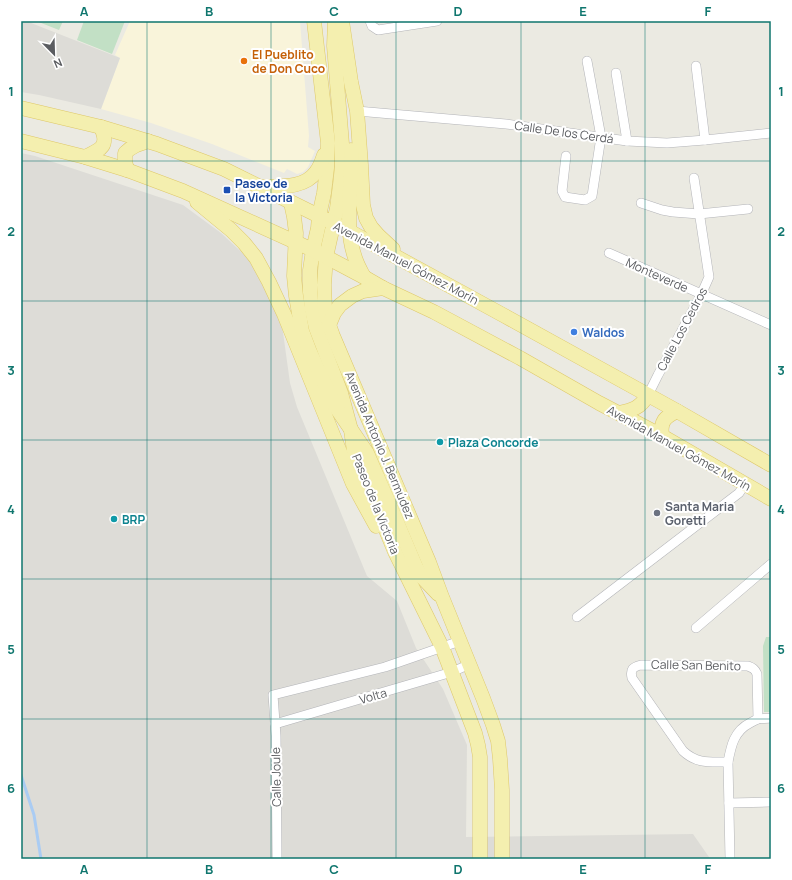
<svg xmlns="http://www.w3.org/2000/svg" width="792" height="880" font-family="Manrope,sans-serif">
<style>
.commercial{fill:#f9f4da}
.industrial{fill:#dddcd7}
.green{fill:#c2e0c5}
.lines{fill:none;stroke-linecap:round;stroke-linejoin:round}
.stream{stroke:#aaccf3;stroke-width:3}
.street-casing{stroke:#b3b4b8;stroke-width:10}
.primary-casing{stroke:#dec869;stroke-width:15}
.street{stroke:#fff;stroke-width:9}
.primary{stroke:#f4efaf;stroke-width:14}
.grid{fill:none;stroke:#0f766e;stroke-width:1;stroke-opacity:0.55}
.food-dot{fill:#e8710a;stroke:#fff;stroke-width:1.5}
.transit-dot{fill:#1a4fb4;stroke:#fff;stroke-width:1.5}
.shop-dot{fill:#3f7fe0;stroke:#fff;stroke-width:1.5}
.culture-dot{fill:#0f9aa8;stroke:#fff;stroke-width:1.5}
.worship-dot{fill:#6b7280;stroke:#fff;stroke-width:1.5}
.labels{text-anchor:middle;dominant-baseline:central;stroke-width:4;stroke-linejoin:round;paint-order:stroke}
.food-label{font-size:12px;font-weight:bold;fill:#c56008;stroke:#fff;text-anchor:start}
.street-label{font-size:12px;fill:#5b5d61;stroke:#fff}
.transit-label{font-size:12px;font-weight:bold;fill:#164399;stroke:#fff;text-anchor:start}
.shop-label{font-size:12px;font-weight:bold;fill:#366cbe;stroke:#fff;text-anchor:start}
.culture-label{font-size:12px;font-weight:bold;fill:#0d838f;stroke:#fff;text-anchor:start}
.worship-label{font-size:12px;font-weight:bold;fill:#5b616d;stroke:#fff;text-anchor:start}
.neatline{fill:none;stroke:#0f766e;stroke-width:1.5}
.grid-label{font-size:13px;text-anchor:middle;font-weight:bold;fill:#0f766e}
</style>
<rect width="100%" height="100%" fill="#ebeae2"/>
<!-- commercial -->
<path class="commercial" d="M130,21H300L309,136L308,147L315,151L308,167L303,172L297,174L287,169L284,173L212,144L151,123L101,109L120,58L115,55Z"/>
<!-- industrial -->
<g class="industrial">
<path d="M21,21H26L120,58L101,109L39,95L21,92Z"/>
<path d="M21,153L35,156L183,205L221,233L251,261L281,318L290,383L297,407L367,576L397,601L416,648L443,689L467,745L466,837L693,834L709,857L710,859H21Z"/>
</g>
<!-- green -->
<g class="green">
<path d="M36,21H63L59,30Z"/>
<path d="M84,21H125L112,54L77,40Z"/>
<path d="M766,637H771V712H764L763,646Z"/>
</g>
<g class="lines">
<!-- stream -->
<path class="stream" d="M21,775L34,815L41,859"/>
<defs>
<g id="street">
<path d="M370,21L372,26L378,30L437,21"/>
<path d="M696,66L705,140"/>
<path d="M616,73L627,141"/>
<path d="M357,111L506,124L627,141L667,143L705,140L771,133"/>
<path d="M566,156L562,191L565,197L585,200L592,196L601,137L587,61"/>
<path d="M641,203L662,210L673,212L699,214L748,209"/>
<path d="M609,253L771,325"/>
<path d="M648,395L658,375L701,295L709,277L694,178"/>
<path d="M577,617L739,493L745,484"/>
<path d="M696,628L771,564"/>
<path d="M275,724L435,677L452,672L470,664"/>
<path d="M728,762C709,762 697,764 683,751L632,678C630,669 633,667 641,665L748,666C753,668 755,669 757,674L758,719"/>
<path d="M729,803L771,802"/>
<path d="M277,859L276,736L273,695L385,667L460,641"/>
<path d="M730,859L728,762C731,746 734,731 750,723C752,722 755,720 758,719C762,718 767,719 771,718"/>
</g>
<g id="primary">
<path d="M314,21L328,143L327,168L324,193L319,216L318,228L313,250L310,270V292L312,310L316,328L341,393L351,430L354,451L359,465L395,552L442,647L475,733L478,745L480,757V859"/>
<path d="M335,21L334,46L342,144V166L340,185L337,208L326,257L324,285L325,309L329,325L333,336L429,562L442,597L483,698L493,725L498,741L500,759L502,790V859"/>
<path d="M342,21L351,82L357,111L361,165L363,205L366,218L371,227L378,235L393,249"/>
<path d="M21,108L101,127L157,144L224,169L319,216L349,231L503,315L677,411L771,465"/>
<path d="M21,141L85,157L127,170L183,191L313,250L364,277L383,288L434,312L520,358L599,403L662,436L771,499"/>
<path d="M351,150C353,188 342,227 357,263C359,268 362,273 364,277"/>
<path d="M85,157C102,149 109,146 101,127"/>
<path d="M127,170L125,161V153C132,146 139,144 148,141"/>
<path d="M260,187C279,186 304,189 316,172C320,167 322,161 324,155"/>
<path d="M197,202L231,230L244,243L256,258L269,282L284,314L353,484L376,526"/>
<path d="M291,203L294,217L296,233L294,276L296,296L302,331L310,352L335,406L367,453L388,501L416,567L421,576L438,594"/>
<path d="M329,325L334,313L340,305L352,296L363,291L383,288"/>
<path d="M619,413C633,410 640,408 648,395"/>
<path d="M662,436C660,421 665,417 677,411"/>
</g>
</defs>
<!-- street casing -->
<use href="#street" class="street-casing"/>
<!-- primary casing -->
<use href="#primary" class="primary-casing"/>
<!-- street -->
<use href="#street" class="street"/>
<!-- primary -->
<use href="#primary" class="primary"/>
</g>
<!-- grid -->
<path class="grid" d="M147,21V859M271,21V859M396,21V859M521,21V859M645,21V859M21,161H771M21,301H771M21,440H771M21,579H771M21,719H771"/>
<!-- markers -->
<circle class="food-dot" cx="244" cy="61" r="4"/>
<rect class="transit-dot" x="223" y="186" width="8" height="8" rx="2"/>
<circle class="shop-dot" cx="574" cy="332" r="4"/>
<g class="culture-dot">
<circle cx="440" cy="442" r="4"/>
<circle cx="114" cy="519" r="4"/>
</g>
<circle class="worship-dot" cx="657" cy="513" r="4"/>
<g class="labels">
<!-- food labels -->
<g class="food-label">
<text x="252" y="54">El Pueblito<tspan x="252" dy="14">de Don Cuco</tspan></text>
</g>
<!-- street labels -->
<g class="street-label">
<text transform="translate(564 132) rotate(8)">Calle De los Cerdá</text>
<text transform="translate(406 263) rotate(28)">Avenida Manuel Gómez Morín</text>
<text transform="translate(657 275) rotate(24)">Monteverde</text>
<text transform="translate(682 329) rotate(-62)">Calle Los Cedros</text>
<text transform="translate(380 445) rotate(67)">Avenida Antonio J. Bermúdez</text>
<text transform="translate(679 448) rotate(29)">Avenida Manuel Gómez Morín</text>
<text transform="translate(376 504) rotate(68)">Paseo de la Victoria</text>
<text transform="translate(696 665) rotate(1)">Calle San Benito</text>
<text transform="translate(373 696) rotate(-16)">Volta</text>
<text transform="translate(276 777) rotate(-91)">Calle Joule</text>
</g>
<!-- transit labels -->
<g class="transit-label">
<text x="235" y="183">Paseo de<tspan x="235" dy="14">la Victoria</tspan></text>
</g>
<!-- shop labels -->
<g class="shop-label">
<text x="582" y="332">Waldos</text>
</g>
<!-- culture labels -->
<g class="culture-label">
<text x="448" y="442">Plaza Concorde</text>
<text x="122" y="519">BRP</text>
</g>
<!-- worship labels -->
<g class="worship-label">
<text x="665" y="506">Santa Maria<tspan x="665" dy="14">Goretti</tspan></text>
</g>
</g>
<!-- border -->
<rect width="792" height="880" fill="none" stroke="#ffffff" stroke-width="44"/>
<!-- north arrow -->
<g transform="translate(54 54) rotate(157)" stroke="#ffffff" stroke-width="3" paint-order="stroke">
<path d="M0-3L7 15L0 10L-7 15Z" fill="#5b5d61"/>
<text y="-6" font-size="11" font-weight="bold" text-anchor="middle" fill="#5b5d61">N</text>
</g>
<rect x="22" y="22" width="748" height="836" class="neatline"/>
<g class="grid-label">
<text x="84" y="16">A</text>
<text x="209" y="16">B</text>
<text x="334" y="16">C</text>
<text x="458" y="16">D</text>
<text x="583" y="16">E</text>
<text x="708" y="16">F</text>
<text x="11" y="96">1</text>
<text x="781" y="96">1</text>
<text x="11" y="236">2</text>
<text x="781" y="236">2</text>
<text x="11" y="375">3</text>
<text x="781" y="375">3</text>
<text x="11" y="514">4</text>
<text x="781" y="514">4</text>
<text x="11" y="654">5</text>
<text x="781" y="654">5</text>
<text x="11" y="793">6</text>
<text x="781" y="793">6</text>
<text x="84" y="874">A</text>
<text x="209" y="874">B</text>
<text x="334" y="874">C</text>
<text x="458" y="874">D</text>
<text x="583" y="874">E</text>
<text x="708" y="874">F</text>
</g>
</svg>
